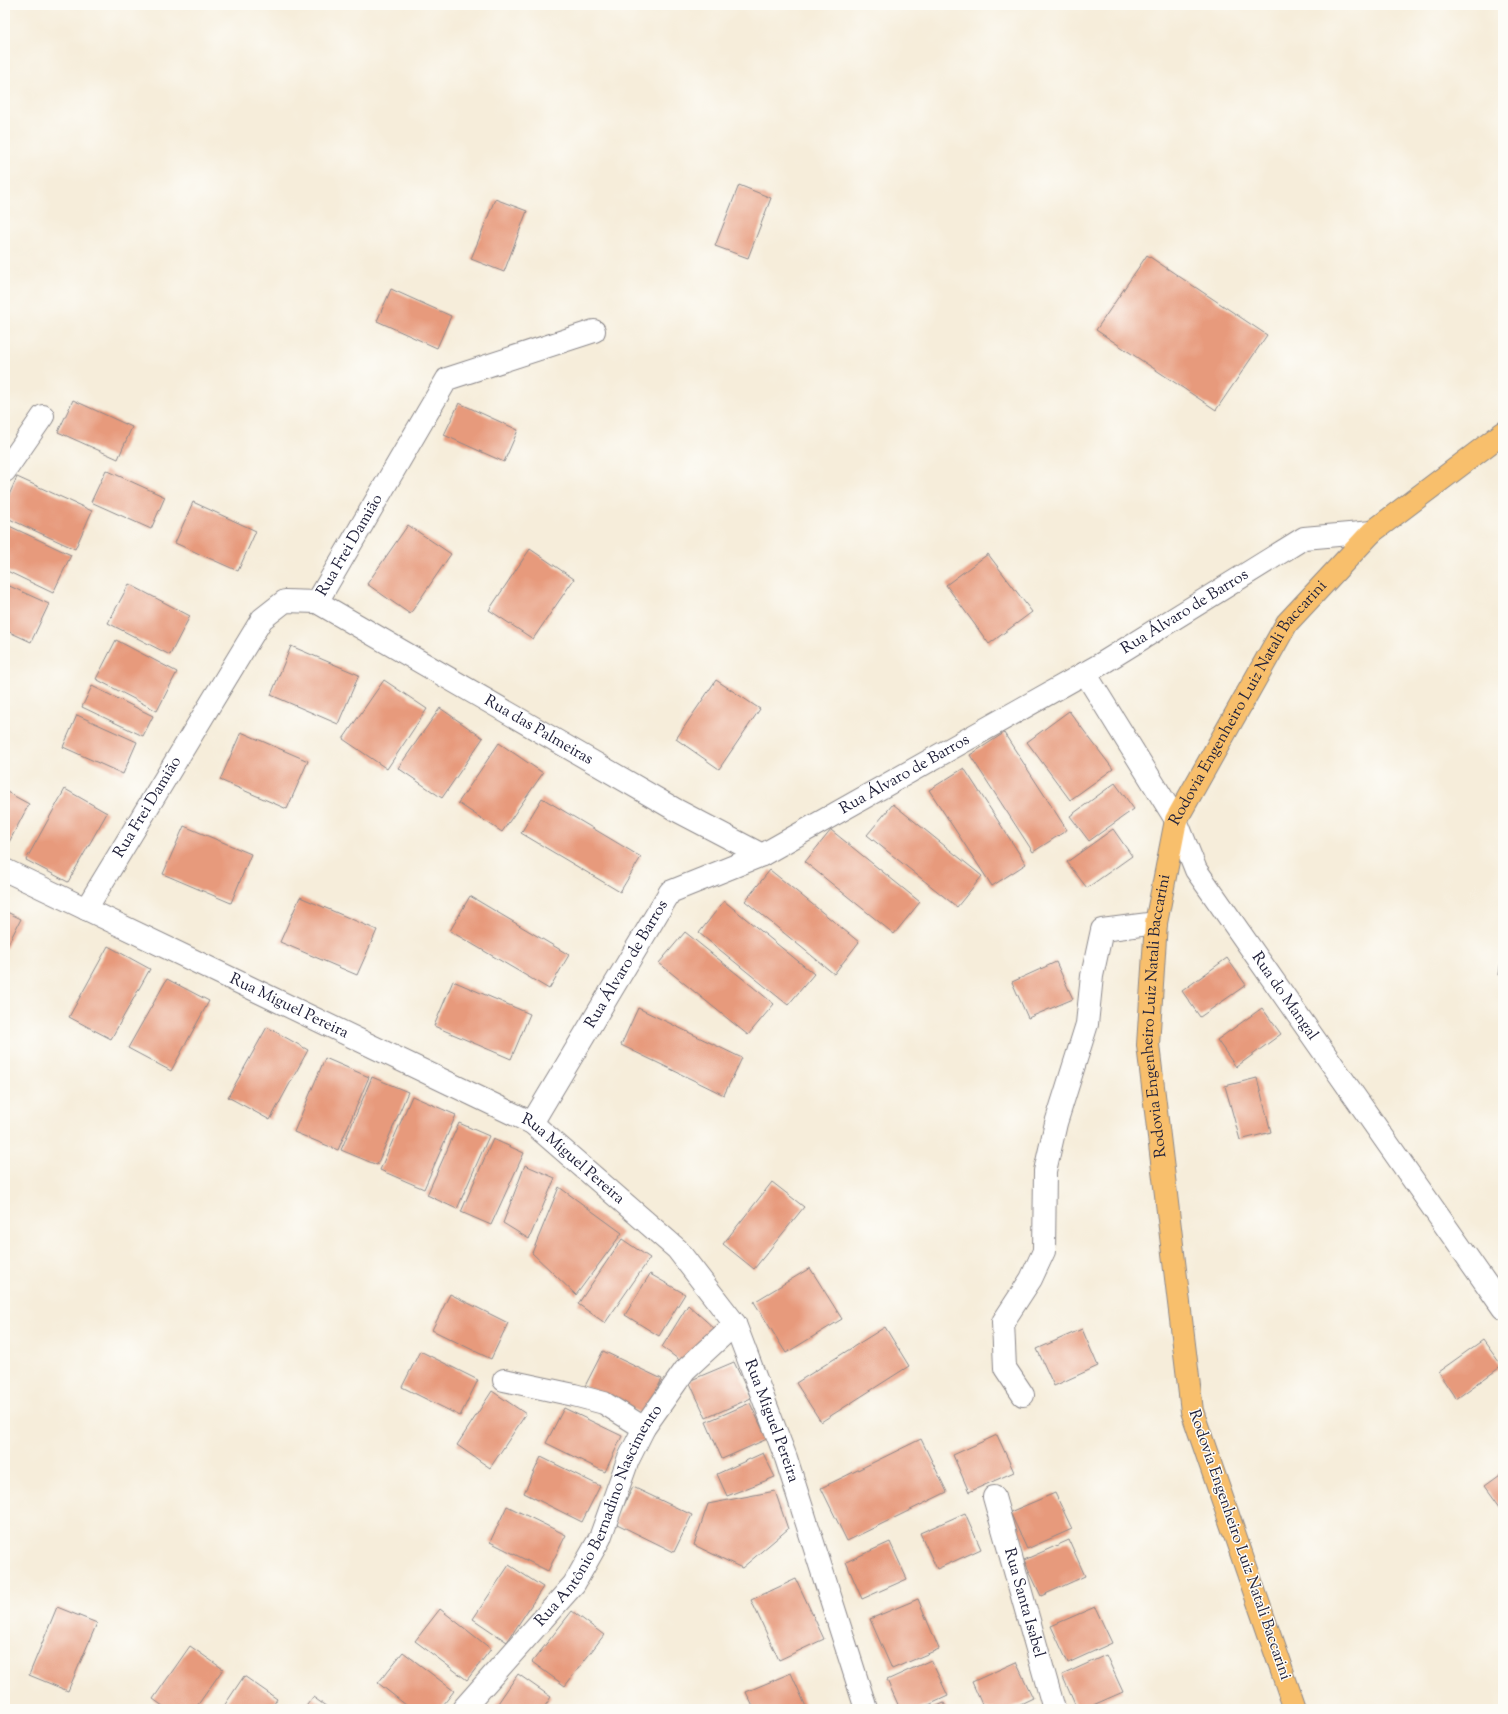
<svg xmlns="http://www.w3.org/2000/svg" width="1508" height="1714" font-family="'Sorts Mill Goudy',serif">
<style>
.building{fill:#e79a7b}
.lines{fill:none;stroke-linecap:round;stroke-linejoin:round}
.minor-casing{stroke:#8c888a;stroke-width:24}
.major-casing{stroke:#8c888a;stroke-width:24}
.minor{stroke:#fff;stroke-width:22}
.major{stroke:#f8bf6c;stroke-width:22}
.labels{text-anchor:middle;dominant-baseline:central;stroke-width:3;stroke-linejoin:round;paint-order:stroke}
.street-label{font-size:16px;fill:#22223b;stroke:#fdfcf7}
</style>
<rect width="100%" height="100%" fill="#fdfcf7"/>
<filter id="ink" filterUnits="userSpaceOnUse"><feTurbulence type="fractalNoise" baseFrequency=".025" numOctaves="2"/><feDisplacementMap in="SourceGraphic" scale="8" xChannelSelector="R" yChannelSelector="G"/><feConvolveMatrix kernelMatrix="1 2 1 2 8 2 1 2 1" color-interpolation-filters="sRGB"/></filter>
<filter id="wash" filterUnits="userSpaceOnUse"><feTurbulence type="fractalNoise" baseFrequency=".012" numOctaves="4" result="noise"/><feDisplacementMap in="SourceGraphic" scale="16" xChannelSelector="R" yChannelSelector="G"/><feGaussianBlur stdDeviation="0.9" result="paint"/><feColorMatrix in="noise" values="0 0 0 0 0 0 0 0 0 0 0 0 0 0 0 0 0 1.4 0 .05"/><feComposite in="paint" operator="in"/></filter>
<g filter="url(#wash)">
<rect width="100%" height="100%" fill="#f6edda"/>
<g id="blocks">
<!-- building -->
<g class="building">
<path d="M739,185L771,198L748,258L715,246Z"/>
<path d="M495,199L527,211L504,272L471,259Z"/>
<path d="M1147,255L1267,335L1216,410L1096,330Z"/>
<path d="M391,289L451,316L437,348L377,321Z"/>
<path d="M73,400L132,427L118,459L58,432Z"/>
<path d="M459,403L518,430L504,462L444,435Z"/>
<path d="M106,470L165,497L151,529L91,502Z"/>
<path d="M17,477L92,511L75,549L5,517V504Z"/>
<path d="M193,502L256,531L238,571L175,543Z"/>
<path d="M5,524L71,555L53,593L5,570Z"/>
<path d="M408,525L451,554L410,614L367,584Z"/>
<path d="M530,549L574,579L533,639L489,610Z"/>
<path d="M988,554L1032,612L989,644L946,585Z"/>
<path d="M5,584L49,604L31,642L5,630Z"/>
<path d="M129,584L190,616L170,655L108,623Z"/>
<path d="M116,640L177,672L157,711L96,679Z"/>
<path d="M291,646L359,675L338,724L271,695Z"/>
<path d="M384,680L427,709L387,769L343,739Z"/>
<path d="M716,680L760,709L719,769L676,739Z"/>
<path d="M92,686L153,716L143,736L82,707Z"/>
<path d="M440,708L483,738L442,798L398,768Z"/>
<path d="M1069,711L1113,769L1070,800L1027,742Z"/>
<path d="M77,715L137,742L123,774L63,747Z"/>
<path d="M241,732L308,761L287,809L220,780Z"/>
<path d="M1004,733L1067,830L1033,852L970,755Z"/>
<path d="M499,743L543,773L502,832L458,803Z"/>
<path d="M964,768L1026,864L992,886L929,790Z"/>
<path d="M1115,783L1134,809L1089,841L1070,816Z"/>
<path d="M65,789L107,813L68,882L26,860Z"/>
<path d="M5,791L29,804L7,846L5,845Z"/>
<path d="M542,798L641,857L620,892L521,833Z"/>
<path d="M893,804L982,876L957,907L867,835Z"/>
<path d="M184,826L251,854L231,903L163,874Z"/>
<path d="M1113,829L1132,856L1087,888L1067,862Z"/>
<path d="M831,830L920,902L894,934L805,862Z"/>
<path d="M770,870L859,942L834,974L745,901Z"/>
<path d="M470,896L569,955L549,989L450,931Z"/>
<path d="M300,897L377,930L357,975L280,942Z"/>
<path d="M724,901L814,974L788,1005L699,933Z"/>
<path d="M5,911L21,919L5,950Z"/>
<path d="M685,932L774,1004L748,1035L659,963Z"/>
<path d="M108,946L150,969L111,1039L69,1017Z"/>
<path d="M1502,952H1503V975H1499Z"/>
<path d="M1227,958L1246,985L1200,1017L1182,991Z"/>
<path d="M1056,962L1073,999L1028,1018L1012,982Z"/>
<path d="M167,979L209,1001L171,1071L128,1048Z"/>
<path d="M453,981L530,1014L511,1059L434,1026Z"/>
<path d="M638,1008L742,1058L724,1095L621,1045Z"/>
<path d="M1262,1008L1281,1034L1236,1067L1217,1040Z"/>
<path d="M267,1027L308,1050L270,1120L228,1097Z"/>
<path d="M325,1058L369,1077L338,1150L294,1132Z"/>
<path d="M372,1077L408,1092L377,1165L341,1150Z"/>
<path d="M1257,1078L1271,1132L1240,1140L1225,1086Z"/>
<path d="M412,1096L456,1115L424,1189L380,1170Z"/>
<path d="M459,1123L489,1136L457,1209L427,1195Z"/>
<path d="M493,1139L524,1153L491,1225L461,1212Z"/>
<path d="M525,1165L555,1178L529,1239L503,1223Z"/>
<path d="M772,1182L804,1207L754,1269L723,1244Z"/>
<path d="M559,1187L622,1233L576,1295L532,1253Z"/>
<path d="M622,1239L650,1258L605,1323L578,1304Z"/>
<path d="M810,1268L842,1319L786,1353L754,1302Z"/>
<path d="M650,1274L685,1294L659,1336L625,1315Z"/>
<path d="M450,1294L508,1323L491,1359L432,1330Z"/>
<path d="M688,1305L714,1328L682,1362L662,1347Z"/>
<path d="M885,1327L909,1366L821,1422L796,1383Z"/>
<path d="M1082,1329L1098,1366L1054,1386L1037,1349Z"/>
<path d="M1483,1340L1502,1366L1456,1399L1438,1372Z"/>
<path d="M420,1351L478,1380L460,1416L402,1387Z"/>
<path d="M603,1351L662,1379L644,1415L585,1386Z"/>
<path d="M734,1362L751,1398L706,1418L689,1381Z"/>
<path d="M492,1391L526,1414L490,1468L457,1445Z"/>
<path d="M750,1403L767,1439L722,1459L706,1422Z"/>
<path d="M564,1408L622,1436L605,1472L546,1443Z"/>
<path d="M997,1435L1014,1472L969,1492L953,1455Z"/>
<path d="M921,1439L947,1492L847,1541L821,1488Z"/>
<path d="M763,1453L775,1477L727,1496L717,1474Z"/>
<path d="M541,1457L600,1486L582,1522L524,1493Z"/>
<path d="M1503,1472V1510L1485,1485Z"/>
<path d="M633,1487L692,1515L674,1552L615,1523Z"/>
<path d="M775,1491L788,1529L742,1568L694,1545L708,1504Z"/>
<path d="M1055,1493L1072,1529L1027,1549L1010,1512Z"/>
<path d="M507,1506L566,1535L548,1571L490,1542Z"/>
<path d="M965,1513L981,1549L937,1569L920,1533Z"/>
<path d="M1069,1540L1085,1576L1041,1596L1024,1560Z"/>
<path d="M890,1542L907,1579L862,1599L846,1562Z"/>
<path d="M509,1565L543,1587L507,1642L473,1619Z"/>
<path d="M796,1579L824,1639L779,1660L751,1600Z"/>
<path d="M918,1599L939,1649L892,1669L870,1619Z"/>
<path d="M57,1607L97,1623L68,1691L29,1675Z"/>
<path d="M1095,1607L1112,1643L1068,1663L1051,1626Z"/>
<path d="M440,1609L491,1649L467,1680L415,1641Z"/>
<path d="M572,1611L604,1635L565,1686L532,1662Z"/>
<path d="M190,1646L223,1669L195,1709H167L153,1699Z"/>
<path d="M403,1652L454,1691L440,1709H411L378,1683Z"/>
<path d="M1106,1655L1123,1692L1084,1709H1077L1062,1675Z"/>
<path d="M931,1660L948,1696L920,1709H900L887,1680Z"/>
<path d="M1016,1662L1033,1698L1010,1709H984L972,1682Z"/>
<path d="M791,1673L807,1709H754L746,1692Z"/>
<path d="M518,1674L551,1697L543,1709H494Z"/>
<path d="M244,1676L277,1699L271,1709H222Z"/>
<path d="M313,1697L330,1709H304Z"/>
<path d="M944,1703L947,1709H930Z"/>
</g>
</g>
</g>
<g filter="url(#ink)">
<use href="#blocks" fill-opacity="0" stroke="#8c888a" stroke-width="1"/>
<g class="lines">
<defs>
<g id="minor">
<path d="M5,471L43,416"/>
<path id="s1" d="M317,602L676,810L762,855"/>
<path id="s2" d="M1085,673L1176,820L1196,870L1503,1308"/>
<path id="s3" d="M5,870L532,1123L677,1249L735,1324L786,1458L866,1709"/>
<path id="s4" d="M86,909L262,619L285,601L317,602L447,379L594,331"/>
<path id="s5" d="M532,1123L670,892L762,855L1101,664L1304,538L1372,532"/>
<path d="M504,1380L574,1395L604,1403L644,1428"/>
<path d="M1023,1395L1005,1368L1003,1322L1031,1279L1044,1251L1045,1171L1056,1123L1087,1024L1092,976L1102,930L1156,923"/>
<path id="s6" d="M994,1497L1054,1709"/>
<path id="s7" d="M463,1709L574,1584L600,1538L628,1460L644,1428L685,1370L735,1324"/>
</g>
<g id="major">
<path id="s8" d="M1295,1709L1192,1411L1148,1045L1156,923L1176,820L1287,623L1372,532L1503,433"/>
</g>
</defs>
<!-- minor casing -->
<use href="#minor" class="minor-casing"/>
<!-- major casing -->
<use href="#major" class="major-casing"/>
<!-- minor -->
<use href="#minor" class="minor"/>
<!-- major -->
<use href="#major" class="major"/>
</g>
</g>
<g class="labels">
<!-- street labels -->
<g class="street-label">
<text stroke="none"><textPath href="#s4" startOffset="466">Rua Frei Damião</textPath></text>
<text stroke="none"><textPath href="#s5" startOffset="856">Rua Álvaro de Barros</textPath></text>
<text stroke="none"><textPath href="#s8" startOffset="1049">Rodovia Engenheiro Luiz Natali Baccarini</textPath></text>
<text stroke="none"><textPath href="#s1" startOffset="256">Rua das Palmeiras</textPath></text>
<text stroke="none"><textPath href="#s5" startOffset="532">Rua Álvaro de Barros</textPath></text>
<text stroke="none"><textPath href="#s4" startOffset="119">Rua Frei Damião</textPath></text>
<text stroke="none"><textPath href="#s5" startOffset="185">Rua Álvaro de Barros</textPath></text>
<text stroke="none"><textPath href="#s2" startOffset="381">Rua do Mangal</textPath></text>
<text stroke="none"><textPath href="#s3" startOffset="315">Rua Miguel Pereira</textPath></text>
<text stroke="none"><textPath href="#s8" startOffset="713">Rodovia Engenheiro Luiz Natali Baccarini</textPath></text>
<text stroke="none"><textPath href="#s3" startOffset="639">Rua Miguel Pereira</textPath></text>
<text stroke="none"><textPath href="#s3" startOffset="975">Rua Miguel Pereira</textPath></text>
<text stroke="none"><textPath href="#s7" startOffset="239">Rua Antônio Bernadino Nascimento</textPath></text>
<text transform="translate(1239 1545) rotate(71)">Rodovia Engenheiro Luiz Natali Baccarini</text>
<text stroke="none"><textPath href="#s6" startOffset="110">Rua Santa Isabel</textPath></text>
</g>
</g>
<!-- margin -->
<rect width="1508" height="1714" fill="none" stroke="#fdfcf7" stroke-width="20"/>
</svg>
